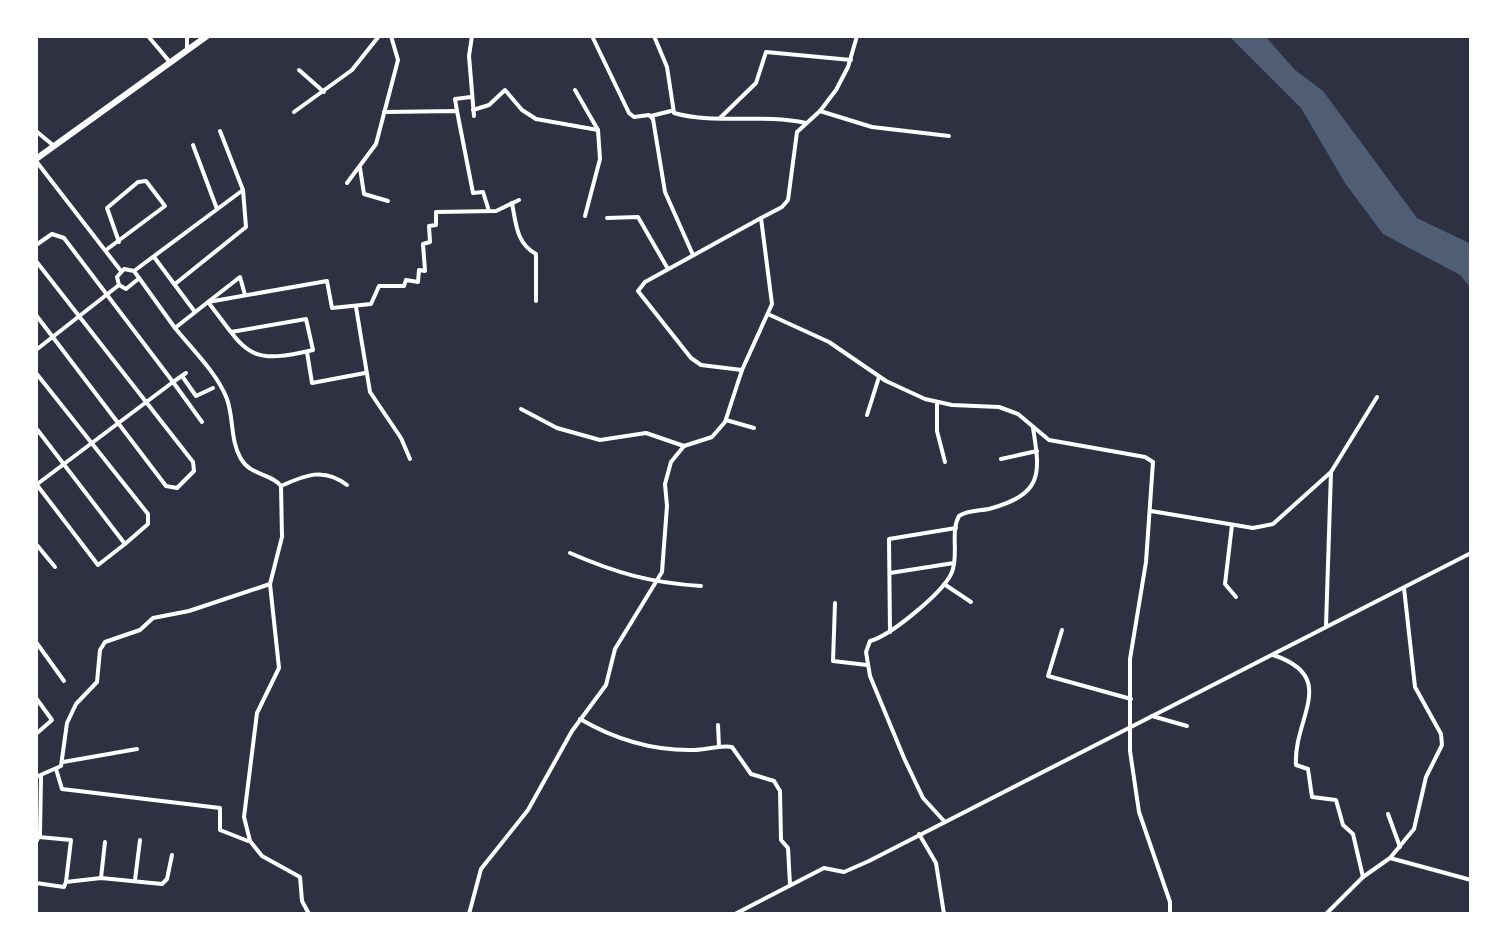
<svg xmlns="http://www.w3.org/2000/svg" width="1507" height="950" font-family="'Space Grotesk',sans-serif">
<style>
.water{fill:#4f5d75}
.lines{fill:none;stroke-linecap:round;stroke-linejoin:round}
.minor{stroke:#fff;stroke-width:4}
.secondary{stroke:#fff;stroke-width:6}
</style>
<rect width="100%" height="100%" fill="#2d3142"/>
<!-- water -->
<path class="water" d="M1229,36H1265L1295,70L1323,91L1417,218L1471,244V288L1460,275L1383,234L1345,183L1301,108Z"/>
<g class="lines">
<!-- minor -->
<g class="minor">
<path d="M148,36L169,61"/>
<path d="M187,36V48"/>
<path d="M472,36L469,56L474,116"/>
<path d="M592,36L629,113L634,117L649,115L653,119L665,192L693,255"/>
<path d="M654,36L667,67L674,113C716,125 760,113 806,123"/>
<path d="M299,70L324,92"/>
<path d="M473,110L489,105L505,90L522,110L536,119L598,130L575,90"/>
<path d="M457,111L455,99L471,97"/>
<path d="M820,111L872,127L949,136"/>
<path d="M294,112L352,70L379,36"/>
<path d="M384,112L457,111L473,193L483,192L489,211"/>
<path d="M651,116L671,111"/>
<path d="M720,118L756,83L766,52L851,60"/>
<path d="M36,131L54,146"/>
<path d="M193,145L217,209"/>
<path d="M36,161L121,271"/>
<path d="M360,168L364,194L388,201"/>
<path d="M347,183L376,144L398,60L391,36"/>
<path d="M512,203C516,223 516,243 536,254V301"/>
<path d="M585,216L600,159L598,130"/>
<path d="M607,218L638,217L668,269"/>
<path d="M36,245L52,234L64,238L173,382L36,485"/>
<path d="M106,250L165,206L146,181L138,182L107,208L119,242"/>
<path d="M154,257L195,312"/>
<path d="M36,261L193,462L194,471L177,488L166,486L36,315"/>
<path d="M134,271L243,190"/>
<path d="M137,280L126,289L119,285L117,277L124,269L134,271L175,328L208,302L327,281L332,308L371,304L379,286H404L406,280L418,282L419,270L425,271L423,244L430,242L429,226L436,225V212L496,211L519,200"/>
<path d="M175,284L246,227L243,190L220,131"/>
<path d="M356,307L370,392L401,438L410,459"/>
<path d="M770,315L829,342L886,381L925,399L952,405L999,407L1018,414L1049,440L1145,457L1153,462L1146,562L1130,659V751L1139,812L1170,902V914"/>
<path d="M175,328C192,349 217,373 227,399C234,419 230,440 241,459C251,476 271,473 281,486L282,537L270,584L279,668L257,713L244,817L250,841L262,856L300,877L302,901L309,914"/>
<path d="M231,332L306,319L313,350C246,366 247,352 208,302L240,277L245,295"/>
<path d="M36,350L119,285"/>
<path d="M307,352L312,383L365,373"/>
<path d="M742,370L701,365L691,358L638,291L645,282L761,218"/>
<path d="M36,373L148,514V524L125,544"/>
<path d="M186,373L173,382L202,422"/>
<path d="M182,376L196,396L213,388"/>
<path d="M937,403V431L945,462"/>
<path d="M521,409L557,428L600,440L646,433L684,446"/>
<path d="M867,415L879,377"/>
<path d="M726,420L754,428"/>
<path d="M36,428L125,544L98,565L37,485"/>
<path d="M1001,459L1037,451"/>
<path d="M281,486C305,475 324,467 347,485"/>
<path d="M1151,511L1253,528L1273,524L1331,472L1377,397"/>
<path d="M1232,525L1225,584L1236,597"/>
<path d="M36,544L55,567"/>
<path d="M570,553C616,573 651,583 701,586"/>
<path d="M890,573L954,563"/>
<path d="M944,584L971,602"/>
<path d="M835,603L833,661L867,665"/>
<path d="M1326,626L1331,472"/>
<path d="M1062,630L1048,676L1131,699"/>
<path d="M890,632L889,539L956,528"/>
<path d="M36,642L64,681"/>
<path d="M1273,655C1340,677 1293,718 1296,765L1308,769L1312,797L1336,800L1343,825L1353,834L1363,877"/>
<path d="M36,698L52,720L36,734"/>
<path d="M1152,716L1187,726"/>
<path d="M580,719C616,740 652,751 694,750C707,750 718,745 732,747L751,774L774,781L780,791L781,840L788,848L790,885"/>
<path d="M718,725L719,746"/>
<path d="M63,762L137,749"/>
<path d="M56,769L62,789L220,808V830L248,841"/>
<path d="M36,777L61,766L67,723L76,704L97,682L100,650L105,642L140,630L153,618L189,611L270,584"/>
<path d="M1388,814L1400,847"/>
<path d="M944,821L923,798L904,758L870,676L866,652L870,641C890,636 944,592 952,572C959,554 950,532 959,516C968,510 979,511 989,509C1042,494 1041,476 1033,428"/>
<path d="M919,834L936,863L944,914"/>
<path d="M39,837L71,840L66,882L101,878L162,884L167,879L172,855"/>
<path d="M36,842L40,834L41,777"/>
<path d="M1390,858L1471,880"/>
<path d="M101,878L105,842"/>
<path d="M135,880L140,840"/>
<path d="M36,883L64,887L66,882"/>
<path d="M469,914L481,869L528,810L572,731L606,685L615,649L662,572L667,506L665,484L671,462L684,446L712,437L725,422L742,370L772,304L761,218L782,207L788,200L797,132L820,111L836,90L848,67L857,36"/>
<path d="M735,914L824,868L844,872L869,861L1471,553"/>
<path d="M1326,914L1363,877L1390,858L1414,829L1426,777L1442,745L1441,734L1415,687L1404,588"/>
</g>
<!-- secondary -->
<path class="secondary" d="M36,159L207,36"/>
</g>
<!-- border -->
<rect width="1507" height="950" fill="none" stroke="#ffffff" stroke-width="76"/>
</svg>
